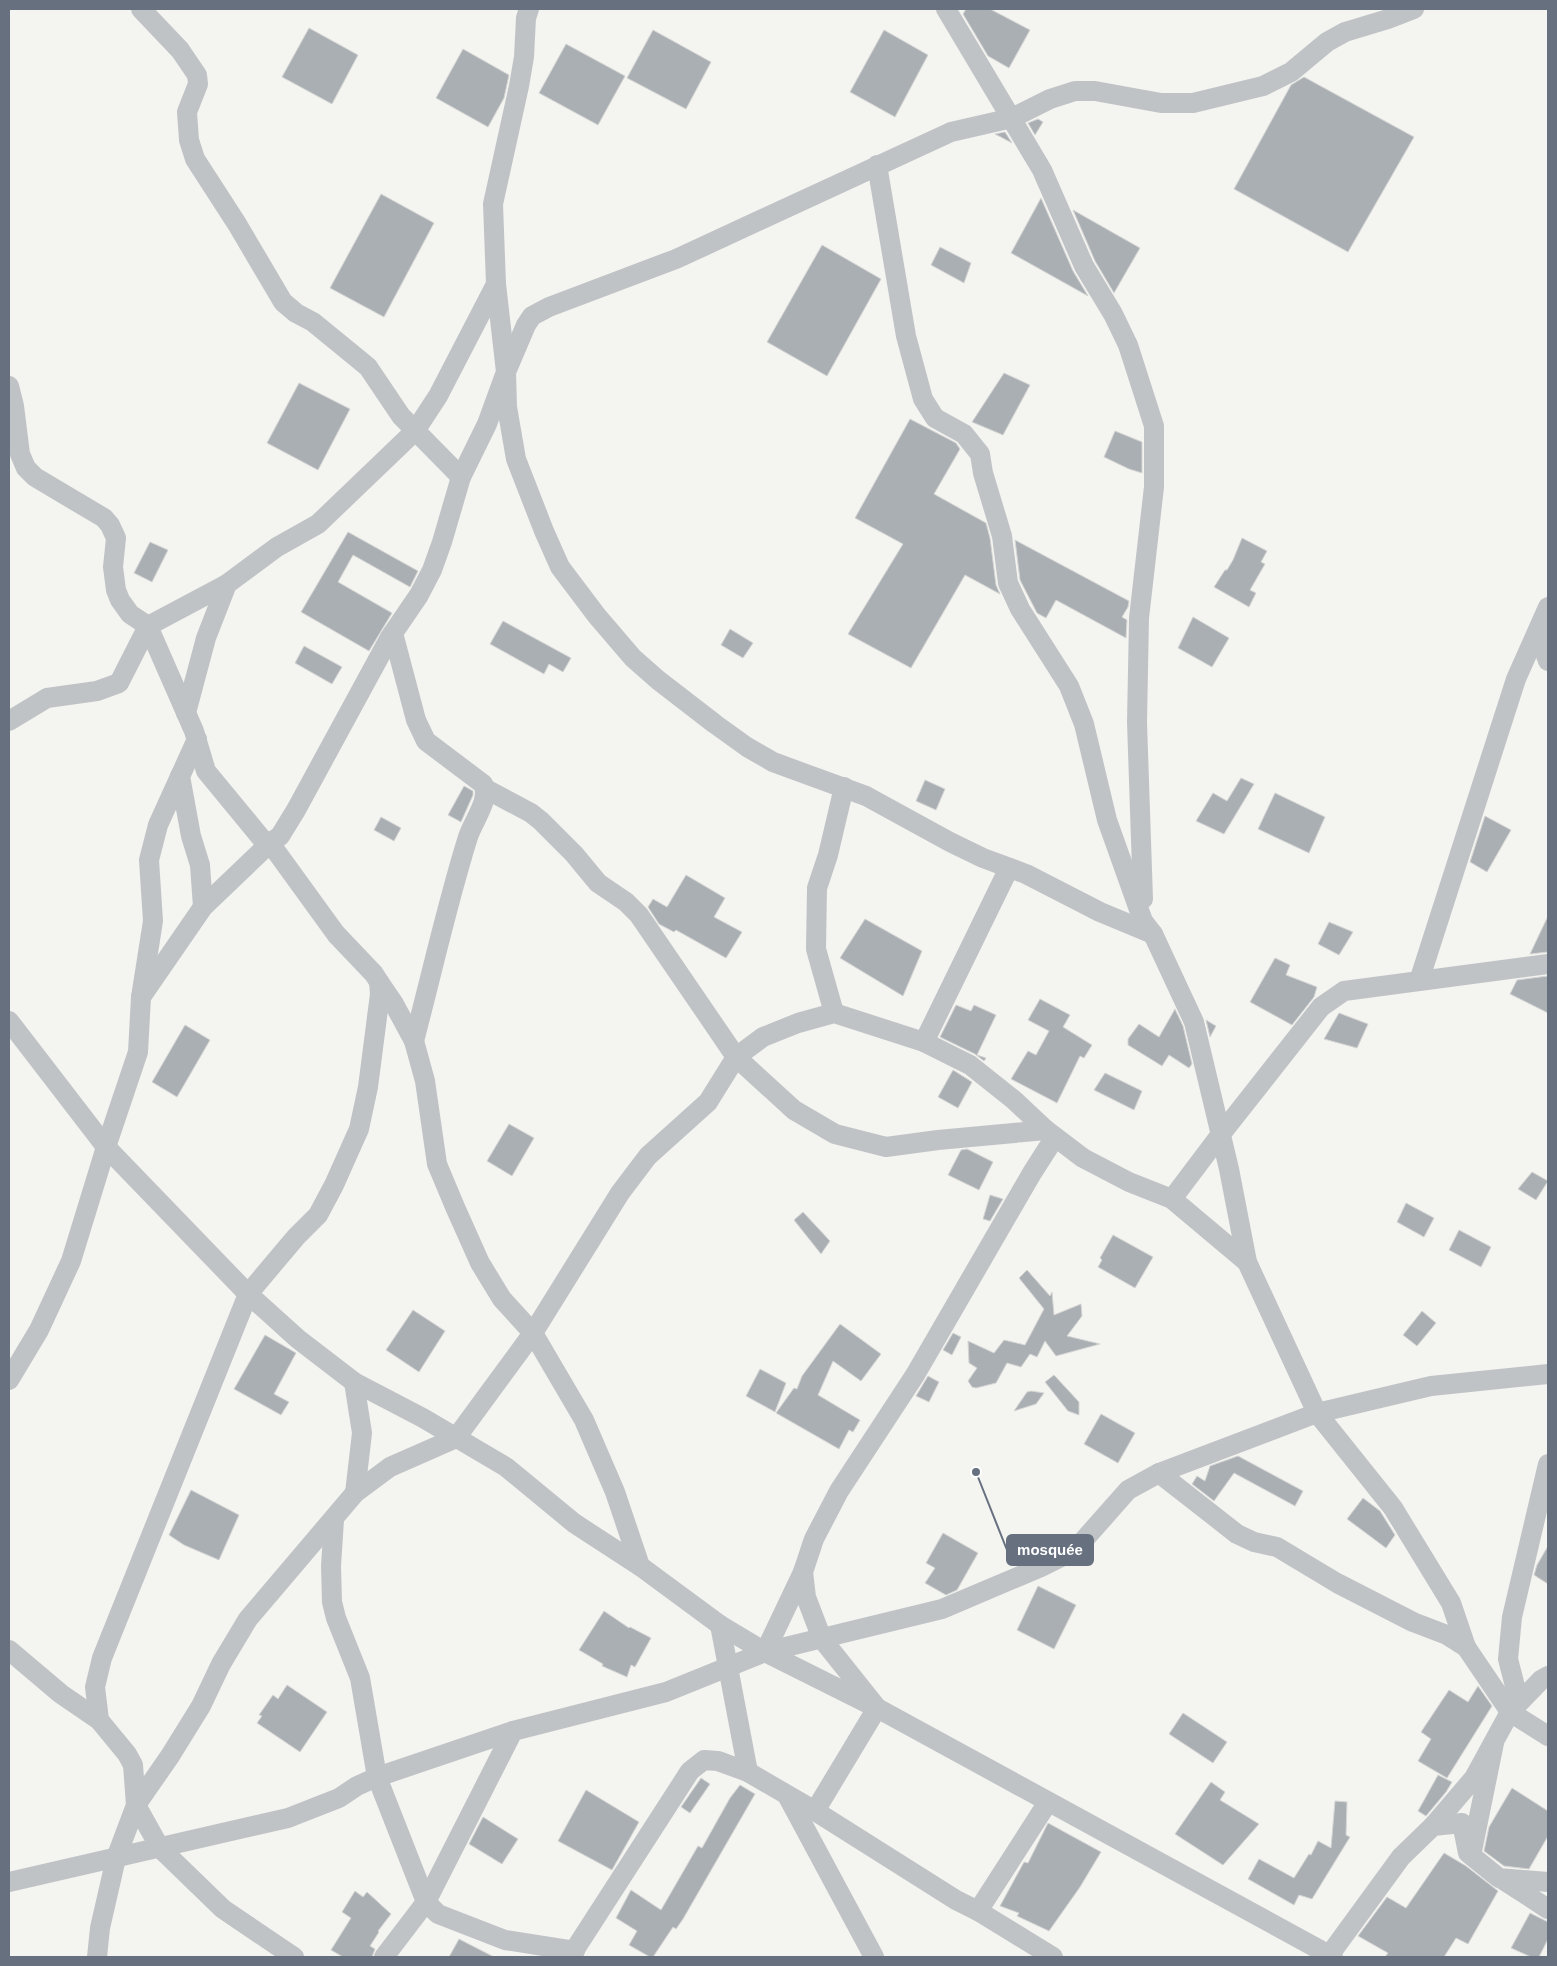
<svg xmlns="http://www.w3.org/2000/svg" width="1557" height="1966" font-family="Helvetica,sans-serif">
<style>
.building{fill:#aaafb4;stroke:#d5d5d4}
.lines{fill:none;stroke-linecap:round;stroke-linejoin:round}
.street{stroke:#c0c3c6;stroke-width:20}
.leader{fill:none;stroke:#66707f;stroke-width:2}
.callout-dot{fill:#66707f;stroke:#fff;stroke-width:2}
.callout{fill:#66707f;stroke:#66707f;stroke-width:2}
.callout-label{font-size:15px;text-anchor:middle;font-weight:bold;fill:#fff}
</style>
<rect width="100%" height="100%" fill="#f4f4f1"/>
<!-- building -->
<g class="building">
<path d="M966,9H990L1030,30L1009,68L988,56L963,14Z"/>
<path d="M309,28L358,55L332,104L282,77Z"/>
<path d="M653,30L711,62L686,109L627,78Z"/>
<path d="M884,30L928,55L895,117L850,92Z"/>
<path d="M566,44L625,76L598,125L539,93Z"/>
<path d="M463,49L509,75L504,98L488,127L436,98Z"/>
<path d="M1304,77L1414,137L1348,252L1234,189L1291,85Z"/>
<path d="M1038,119L1043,122L1035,135L1028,123Z"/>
<path d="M1005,132L1012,143L995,134Z"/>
<path d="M381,194L434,223L384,317L330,288Z"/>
<path d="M1041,198L1073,271L1088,296L1011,253Z"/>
<path d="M1073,210L1140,248L1114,293L1095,261Z"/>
<path d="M822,245L881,279L827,376L767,342Z"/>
<path d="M940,247L971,263L964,283L931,265Z"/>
<path d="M1004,373L1030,385L1003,435L972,422Z"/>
<path d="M299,383L350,409L318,470L267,443Z"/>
<path d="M910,419L956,443L960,449L934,494L986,523L990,538L996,585L1000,594L965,575L911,668L848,634L903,544L855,518Z"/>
<path d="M1115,431L1142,442V473L1129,469L1104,457Z"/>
<path d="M348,532L418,571L410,587L353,555L338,582L392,613L369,651L301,612Z"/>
<path d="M1242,538L1267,551L1261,562L1265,564L1250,590L1256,593L1249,607L1214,587L1225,570H1227L1233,560Z"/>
<path d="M1015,540L1129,601L1128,607L1122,617L1127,620L1126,638L1056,600L1046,618L1037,613L1020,580Z"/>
<path d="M150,542L168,550L152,582L134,573Z"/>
<path d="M1193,617L1229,638L1212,667L1178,648Z"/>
<path d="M503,621L571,658L563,672L549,664L544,674L490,644Z"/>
<path d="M730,629L753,643L743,658L721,645Z"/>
<path d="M304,646L342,667L332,684L295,663Z"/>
<path d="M1241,778L1254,784L1224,834L1196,821L1213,793L1227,801Z"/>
<path d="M925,780L945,789L936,810L916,801Z"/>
<path d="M464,786L473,791V795L461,822L448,815Z"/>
<path d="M1275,793L1325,817L1309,853L1258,829Z"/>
<path d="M1485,816L1511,830L1487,872L1470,862Z"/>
<path d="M381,817L401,828L394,841L374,830Z"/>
<path d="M686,875L725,898L714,917L742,932L726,958L676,930L674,932L659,924L648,907L653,899L667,907Z"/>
<path d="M1548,916V952L1530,954Z"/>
<path d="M865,919L922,951L903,996L840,958Z"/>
<path d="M1329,922L1353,932L1339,955L1318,944Z"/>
<path d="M1275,958L1290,965L1286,975L1317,987L1314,997L1292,1025L1250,1002Z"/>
<path d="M1548,976V1013L1510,994L1517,980Z"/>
<path d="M1040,999L1070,1015L1063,1027L1092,1045L1084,1058L1080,1056L1057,1103L1011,1079L1028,1051L1036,1055L1049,1031L1028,1020Z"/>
<path d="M956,1005L971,1011L974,1005L996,1015L977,1055L986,1058L984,1061L975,1054L940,1037Z"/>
<path d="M1175,1009L1183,1026L1192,1064L1189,1068L1169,1055L1162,1066L1128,1045V1039L1139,1024L1159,1037Z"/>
<path d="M1339,1013L1368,1024L1357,1048L1324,1039Z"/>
<path d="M1206,1020L1216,1026L1210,1037Z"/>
<path d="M185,1025L210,1040L177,1097L152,1082Z"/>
<path d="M953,1070L972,1082L958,1108L938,1097Z"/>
<path d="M1105,1073L1142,1091L1134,1110L1094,1090Z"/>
<path d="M509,1124L534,1138L512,1176L487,1161Z"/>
<path d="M967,1149L993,1162L979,1190L948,1175L961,1150Z"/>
<path d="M1532,1172L1548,1181L1536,1200L1518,1189Z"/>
<path d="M990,1195L1003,1199L990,1221L983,1219Z"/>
<path d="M1406,1203L1434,1218L1424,1237L1397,1222Z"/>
<path d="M803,1212L830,1241L821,1254L794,1220Z"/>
<path d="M1459,1230L1491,1247L1481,1267L1449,1250Z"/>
<path d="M1113,1235L1153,1257L1135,1288L1098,1267L1102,1260L1100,1258Z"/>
<path d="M1027,1270L1050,1296L1052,1292L1054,1315L1081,1304L1082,1316L1067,1336L1100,1344L1056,1356L1045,1341L1037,1357L1030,1354L1021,1367L1007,1363L996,1383L976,1388L972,1387L968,1381L977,1368L969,1363L968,1341L994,1353L1004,1340L1025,1345L1044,1309L1019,1278Z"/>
<path d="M413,1310L445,1331L419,1372L386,1350Z"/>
<path d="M1422,1311L1436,1323L1417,1346L1403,1335Z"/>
<path d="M840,1324L881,1354L861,1381L833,1361L818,1395L860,1420L853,1432L849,1430L839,1449L776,1413L794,1388L797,1389L802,1376Z"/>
<path d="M953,1333L961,1337L952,1355L943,1350Z"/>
<path d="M265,1335L296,1353L274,1394L289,1402L281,1415L234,1389Z"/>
<path d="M760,1369L786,1383L775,1412L746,1396Z"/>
<path d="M1054,1375L1079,1402V1415L1068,1411L1045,1382Z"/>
<path d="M928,1376L939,1382L929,1402L916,1396Z"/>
<path d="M1031,1391L1044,1393L1036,1404L1014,1411L1027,1392Z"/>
<path d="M1101,1414L1135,1433L1118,1463L1084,1444Z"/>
<path d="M1238,1456L1303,1491L1295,1506L1234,1473L1214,1501L1192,1484L1197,1476L1205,1481L1210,1466Z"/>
<path d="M191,1490L239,1515L219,1560L184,1545L169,1535Z"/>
<path d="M1363,1498L1380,1511L1395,1535L1386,1548L1347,1519Z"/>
<path d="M943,1533L978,1553L957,1590L946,1595L925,1583L935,1568L926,1563Z"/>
<path d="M1548,1546V1584L1534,1575L1537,1565Z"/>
<path d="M1038,1586L1076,1605L1054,1649L1017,1630Z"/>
<path d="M604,1611L629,1628L630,1627L651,1638L635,1667L631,1665L627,1677L602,1666L603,1664L579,1650Z"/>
<path d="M287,1685L327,1712L300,1752L257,1723L262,1716L259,1715L273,1695L278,1699Z"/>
<path d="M1478,1686L1492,1706L1447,1778L1418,1761L1431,1739L1421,1732L1449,1690L1468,1702Z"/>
<path d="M1183,1713L1227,1742L1213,1763L1169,1734Z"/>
<path d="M1438,1775L1452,1782L1446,1792L1426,1816L1418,1811Z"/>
<path d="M701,1778L710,1784L690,1813L681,1807Z"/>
<path d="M1211,1782L1225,1792L1220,1800L1259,1824L1223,1865L1175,1834Z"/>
<path d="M740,1785L755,1794L683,1919L676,1929L673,1927L653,1957H650L629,1945L637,1931L616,1918L631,1890L661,1910L698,1846L702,1848L730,1798Z"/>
<path d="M1512,1788L1548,1811V1836L1529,1869L1504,1866L1484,1851L1489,1827Z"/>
<path d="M586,1790L639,1822L612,1870L558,1841Z"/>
<path d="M1335,1801L1347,1802L1346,1835L1350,1837L1312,1899L1299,1895L1294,1905L1248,1879L1259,1859L1294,1878L1309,1854L1311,1855L1318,1841L1331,1848Z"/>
<path d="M483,1817L518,1839L502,1864L469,1844Z"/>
<path d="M1048,1823L1101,1852L1080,1887L1049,1931L1017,1916L1019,1913L1000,1906L1024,1862L1028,1863Z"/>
<path d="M1444,1853L1466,1866L1498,1891L1468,1944L1456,1938L1444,1957H1385L1388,1953L1358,1936L1387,1897L1406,1908Z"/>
<path d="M355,1891L363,1897L367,1892L391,1914L378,1931L379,1932L370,1946L375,1949L372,1957H343L331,1950L351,1918L342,1912Z"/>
<path d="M1530,1913L1548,1922V1939L1539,1957H1531L1511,1948Z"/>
<path d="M459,1939L494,1957H449Z"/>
</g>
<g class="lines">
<!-- street -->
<g class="street">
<path d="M141,9L180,50L197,75L198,84L187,112L189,140L195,159L237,224L283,302L296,313L313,322L368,367L401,416L461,477"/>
<path d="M946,9L1042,170L1084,266L1113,314L1128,345L1154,426V487L1139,618L1137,722L1143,899"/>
<path d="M877,165L906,336L923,399L935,418L964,434L980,454L983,473L1002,536L1008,583L1020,609L1069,686L1084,724L1107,820L1143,921L1153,934L1194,1022L1229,1169L1247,1262L1317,1413L1393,1508L1451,1603L1466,1647"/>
<path d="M9,386L14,406L20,454L26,468L35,477L104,518L110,525L116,538L113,567L116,590L120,600L130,614L148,626L194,731L206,771L262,839L270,843L203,907L141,997"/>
<path d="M1548,621L1545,653L1548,661"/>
<path d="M393,633L416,720L426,741L483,784C491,799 473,821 468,837C447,904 432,973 414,1041"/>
<path d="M186,713L206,638L227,584L277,547L318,524L415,431L438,396L496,284"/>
<path d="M9,721L47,698L97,691L119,683L148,626L227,584"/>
<path d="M180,776L191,836L200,865L203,907"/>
<path d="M486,789L531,813L541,821L574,854L598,883L626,902L639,915L736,1057L794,1110L835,1134L886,1147L938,1140L1046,1130"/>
<path d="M1153,934L1100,912L1026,874L983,858L950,842L866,796L773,762L747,747L715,724L658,680L633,658L597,616L560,567L544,531L516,459L507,407L506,372L526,325L532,316L549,307L676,259L951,132L1012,118L1050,99L1075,91H1095L1161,103H1193L1263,86L1291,72L1327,42L1345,32L1388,19L1414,9"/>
<path d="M1419,981L1516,679L1548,607"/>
<path d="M379,982L394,1004L414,1041L425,1081L437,1164L455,1207L480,1263L502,1299L533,1333L584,1420L615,1492L640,1566"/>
<path d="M834,1013L816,949L817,888L828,855L844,787"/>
<path d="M9,1021L106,1147L248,1294L298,1339L354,1382L423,1418L506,1467L574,1523L640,1566L720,1625L765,1652L877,1708L1333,1957"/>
<path d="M924,1042L1009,868"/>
<path d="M1172,1199L1221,1134L1321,1007L1344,991L1548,964"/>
<path d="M9,1380L39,1330L71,1261L106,1147L138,1052L141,997L153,921L149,860L158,825L197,739"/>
<path d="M354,1382L362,1433L355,1493"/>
<path d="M1159,1473L1237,1534L1254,1542L1277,1547L1337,1583L1413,1622L1447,1635L1466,1647L1510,1712L1548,1736"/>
<path d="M334,1520L331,1566L332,1602L336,1618L360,1678L377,1777L426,1902L438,1914L505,1940L575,1951"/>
<path d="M803,1572L806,1597L822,1639L877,1708L815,1811"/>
<path d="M720,1625L748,1772"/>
<path d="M9,1650L61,1694L99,1720L127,1754L133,1765L136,1805L160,1848L223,1909L294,1957"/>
<path d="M765,1652L803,1572L814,1539L839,1491L915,1375L1032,1173L1055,1137"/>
<path d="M1519,1702L1508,1659L1512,1617L1548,1464"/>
<path d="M99,1720L95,1687L102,1658L248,1294L296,1237L318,1215L334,1185L359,1129L368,1087L380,994L379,982L374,974L336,934L270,843L280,836L296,810L389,639L419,595L432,570L442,542L461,477L487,424L506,372L496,284L493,204L519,86L524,57L526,18L529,9"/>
<path d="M788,1797L874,1957"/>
<path d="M1433,1826L1474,1778L1510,1712L1541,1680L1548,1676"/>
<path d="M1472,1851L1494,1743"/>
<path d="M1502,1879L1548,1909"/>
<path d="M9,1882L288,1818L339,1798L357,1786L377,1777L513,1731L666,1692L765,1652L942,1609L1041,1567L1075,1550L1128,1490L1159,1473L1317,1413L1431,1386L1548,1374"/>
<path d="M978,1911L1048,1802"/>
<path d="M97,1957L100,1928L116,1858L136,1805L170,1756L201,1706L221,1664L248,1619L355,1493L390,1467L456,1438L533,1333L620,1193L648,1156L708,1102L736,1057L763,1037L798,1023L834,1013L924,1042L970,1065L1014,1100L1046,1130L1083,1158L1129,1182L1172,1199L1247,1262"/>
<path d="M384,1957L426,1902L513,1731"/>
<path d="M570,1957L690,1771L704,1760L718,1761L748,1772L815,1811L956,1900L978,1911L1053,1957"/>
<path d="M1328,1957L1401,1857L1433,1826L1462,1823L1468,1853L1499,1878L1548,1882"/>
</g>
</g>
<!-- callouts -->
<path class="leader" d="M976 1472L1007 1550"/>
<circle class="callout-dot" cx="976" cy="1472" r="5"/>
<rect class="callout" x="1007" y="1535" width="86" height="30" rx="5"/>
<g class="callout-label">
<text x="1050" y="1555">mosquée</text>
</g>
<!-- border -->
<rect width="1557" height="1966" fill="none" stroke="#66707f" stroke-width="20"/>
</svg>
